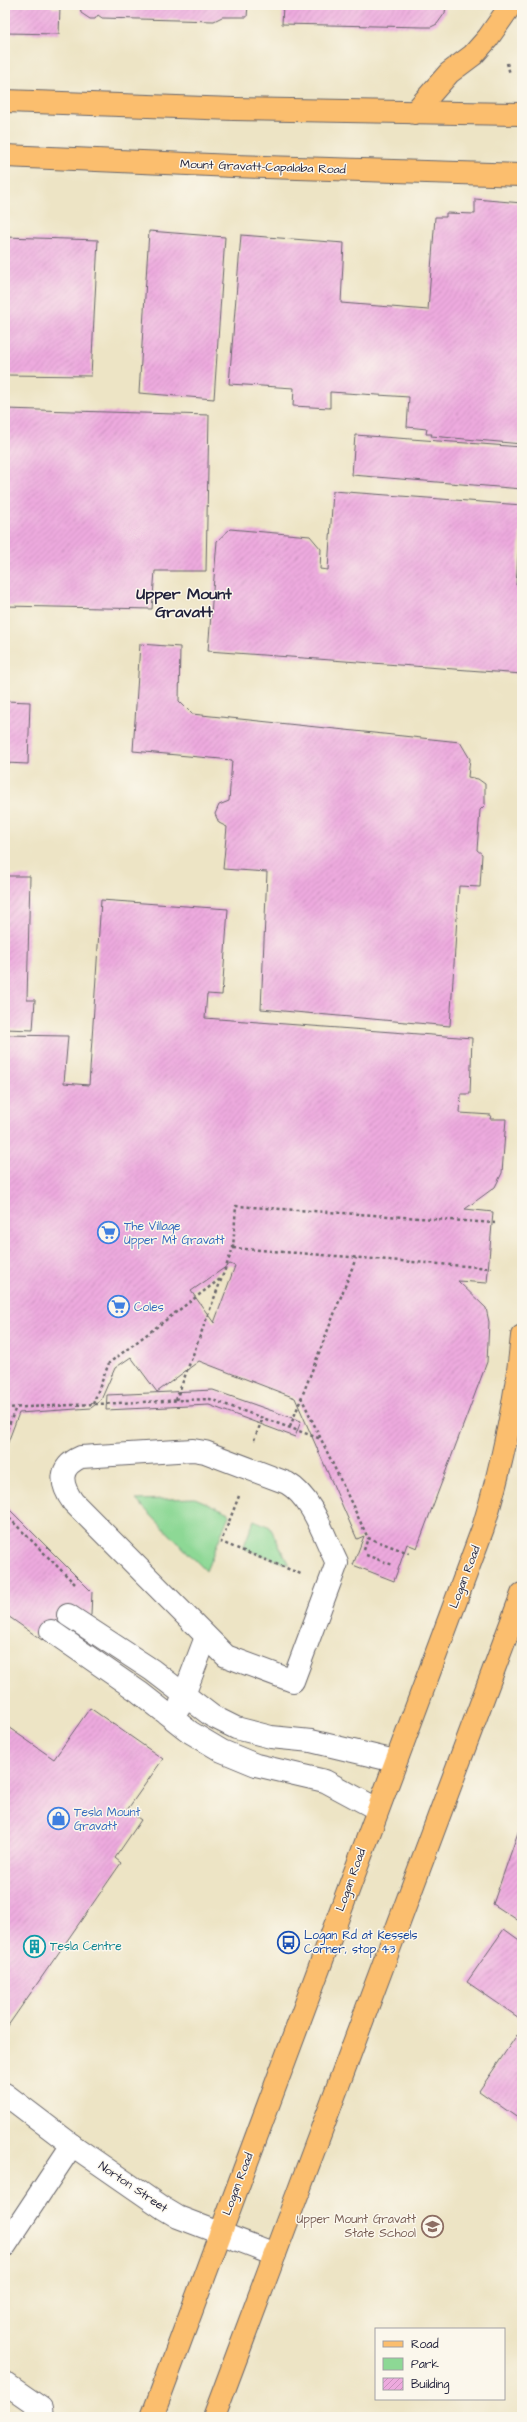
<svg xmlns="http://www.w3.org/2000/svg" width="527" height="2422" font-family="'Architects Daughter',sans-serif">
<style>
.green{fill:#8dd895;stroke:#587d68}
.building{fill:url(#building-hatch);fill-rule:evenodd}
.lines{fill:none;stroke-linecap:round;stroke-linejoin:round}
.minor-casing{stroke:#69666b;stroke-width:24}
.major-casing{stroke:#69666b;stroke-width:24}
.highway-casing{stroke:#69666b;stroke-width:24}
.path{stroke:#69666b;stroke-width:2.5;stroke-dasharray:3 3;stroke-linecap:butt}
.minor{stroke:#fff;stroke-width:22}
.major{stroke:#fbbe6e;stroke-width:22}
.highway{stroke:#fbbe6e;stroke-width:22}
.labels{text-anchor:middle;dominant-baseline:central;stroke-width:3;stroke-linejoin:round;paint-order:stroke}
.street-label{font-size:12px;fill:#22223b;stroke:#fbf7ec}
.shop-label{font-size:12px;fill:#366cbe;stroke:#fbf7ec;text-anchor:start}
.transit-label{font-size:12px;fill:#164399;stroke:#fbf7ec;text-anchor:start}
.culture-label{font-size:12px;fill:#0d838f;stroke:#fbf7ec;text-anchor:start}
.education-label{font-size:12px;fill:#785e54;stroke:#fbf7ec;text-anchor:end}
.district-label{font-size:16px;font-weight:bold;fill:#22223b;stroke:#fbf7ec}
</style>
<defs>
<pattern id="building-hatch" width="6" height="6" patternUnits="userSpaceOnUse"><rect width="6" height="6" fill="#edaade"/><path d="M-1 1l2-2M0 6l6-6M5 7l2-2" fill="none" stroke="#cb92bf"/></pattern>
</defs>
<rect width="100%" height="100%" fill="#fbf7ec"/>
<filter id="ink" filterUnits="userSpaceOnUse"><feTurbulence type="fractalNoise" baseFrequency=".025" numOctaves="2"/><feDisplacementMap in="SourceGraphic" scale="8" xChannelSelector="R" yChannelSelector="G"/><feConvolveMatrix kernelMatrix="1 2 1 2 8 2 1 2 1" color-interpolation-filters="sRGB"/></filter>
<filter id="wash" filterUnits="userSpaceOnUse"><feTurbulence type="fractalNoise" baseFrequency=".012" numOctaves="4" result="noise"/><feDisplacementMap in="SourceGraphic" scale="16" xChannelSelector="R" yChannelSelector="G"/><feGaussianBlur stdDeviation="0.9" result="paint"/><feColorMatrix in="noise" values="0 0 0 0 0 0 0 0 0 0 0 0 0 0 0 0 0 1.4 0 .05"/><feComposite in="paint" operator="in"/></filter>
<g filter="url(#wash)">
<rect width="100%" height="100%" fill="#ede4c5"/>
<!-- green -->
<g class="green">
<path d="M195,1498L230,1513L206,1571L136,1500Z"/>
<path d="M254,1520L270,1527L289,1565L243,1548Z"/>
</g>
<g id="blocks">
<!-- building -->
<g class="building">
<path d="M5,5H52V8H60L59,34L5,33Z"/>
<path d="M80,5H248L247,17H222L214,21L102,18L98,15L95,19H90L81,13Z"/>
<path d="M283,5H446V6L445,13L437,24L431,27H423L282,24Z"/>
<path d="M475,199L522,203V444L431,436L432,434H426L427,429L407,427L409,397L330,392V408L293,406L294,388L229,384L241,235L344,243L341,303L428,310L435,217H446V213L475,214Z"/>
<path d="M149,231L225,237L214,399L139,393Z"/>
<path d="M5,237L98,240L91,376L5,375Z"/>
<path d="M5,409L209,415L206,571H155L152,609L5,606Z"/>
<path d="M355,435L522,447V489L352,475Z"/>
<path d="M333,491L522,505L516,585H522V674L208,651L217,541L230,529L310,536L321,549L320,569L328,570Z"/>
<path d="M140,644L180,647L179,701L192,714L460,742L470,759L468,777L478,779L485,784V805L480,810L477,850L482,854L480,887L459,886L450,1026L261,1009L267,872L223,869L227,827L219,823L215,814L219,805L229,801L232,760L133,751Z"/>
<path d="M5,701L30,702L28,764L5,763Z"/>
<path d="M5,876H30L27,1000H35L33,1030L5,1029Z"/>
<path d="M101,900L228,909L222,995L207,994L205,1018L472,1038L470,1094H461L460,1113L491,1115L490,1119H506L502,1173L495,1187L465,1209L493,1212L487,1283L458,1281L486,1308L489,1322L487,1362L417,1548L407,1544L394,1581L353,1565L364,1536L357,1539L295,1398L199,1361L157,1392L131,1357L115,1368L101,1400L91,1408L19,1413L5,1450V1035L68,1036L64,1083L89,1085ZM230,1264L235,1266L214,1323L191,1291Z"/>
<path d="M213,1390L301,1421L295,1437L209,1405L106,1410L107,1395Z"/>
<path d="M5,1505L92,1592L91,1615L71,1634L59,1623L42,1640L5,1614Z"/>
<path d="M90,1708L163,1759L127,1810L141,1820L115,1858L121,1863L5,2030V1725L54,1759Z"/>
<path d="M522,1821V1923L493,1904Z"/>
<path d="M504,1929L522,1942V2020L467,1982Z"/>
<path d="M517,2035L522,2038V2121L479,2091Z"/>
</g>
</g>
</g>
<g filter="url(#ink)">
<use href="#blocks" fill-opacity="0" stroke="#69666b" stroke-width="1"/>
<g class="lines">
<defs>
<g id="minor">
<path d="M193,1450L205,1452L287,1483C313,1498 324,1537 337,1563L293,1681L226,1656L73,1502C60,1484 58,1467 81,1457Z"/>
<path d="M68,1615L152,1670L212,1716L236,1728L271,1737L311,1741L395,1761"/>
<path d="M51,1631L139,1692L190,1732L222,1751L256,1765L325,1781L377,1809"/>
<path d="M179,1708L206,1637"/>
<path d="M5,2094L72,2145L163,2208L178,2217L275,2254"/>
<path d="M5,2246L72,2145"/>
<path d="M5,2383L41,2408L42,2417"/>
</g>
<g id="major">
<path d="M152,2417L483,1528C502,1465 516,1402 522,1336"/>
<path d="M214,2417L522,1594"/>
</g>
<g id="highway">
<path d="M5,101L234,109L522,114"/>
<path d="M414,113L449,73L473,55L488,38L511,5"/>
<path d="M5,156L233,166L522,175"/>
</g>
</defs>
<!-- minor casing -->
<use href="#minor" class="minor-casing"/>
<!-- major casing -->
<use href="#major" class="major-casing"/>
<!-- highway casing -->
<use href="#highway" class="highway-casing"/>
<!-- path -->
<g class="path">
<path d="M507,63L510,74"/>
<path d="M233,1248L491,1268"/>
<path d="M301,1397L368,1538L409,1553"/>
<path d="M176,1400L233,1248L236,1206L495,1223"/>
<path d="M93,1404L109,1363L220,1279"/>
<path d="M5,1408L210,1399L321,1439"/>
<path d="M290,1427L356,1258"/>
<path d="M5,1435L16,1407"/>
<path d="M254,1440L263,1418"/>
<path d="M239,1496L221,1542L301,1574"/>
<path d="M5,1514L77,1586"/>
<path d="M364,1550L368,1538"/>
<path d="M366,1555L393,1565"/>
</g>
<!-- minor -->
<use href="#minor" class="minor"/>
<!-- major -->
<use href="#major" class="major"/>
<!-- highway -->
<use href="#highway" class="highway"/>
</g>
</g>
<!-- icons -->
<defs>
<symbol id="supermarket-ring" viewBox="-11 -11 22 22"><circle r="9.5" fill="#fbf7ec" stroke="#3f7fe0" stroke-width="1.5"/><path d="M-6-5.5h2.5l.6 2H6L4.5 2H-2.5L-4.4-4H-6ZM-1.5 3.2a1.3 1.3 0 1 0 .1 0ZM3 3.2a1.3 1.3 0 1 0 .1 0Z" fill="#3f7fe0"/></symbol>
<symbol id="shop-ring" viewBox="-11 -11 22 22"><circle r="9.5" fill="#fbf7ec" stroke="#3f7fe0" stroke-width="1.5"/><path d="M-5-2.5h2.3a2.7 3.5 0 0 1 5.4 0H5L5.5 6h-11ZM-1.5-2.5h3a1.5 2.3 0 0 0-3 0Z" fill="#3f7fe0"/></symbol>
<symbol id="bus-ring" viewBox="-11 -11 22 22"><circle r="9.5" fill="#fbf7ec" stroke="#1a4fb4" stroke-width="1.5"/><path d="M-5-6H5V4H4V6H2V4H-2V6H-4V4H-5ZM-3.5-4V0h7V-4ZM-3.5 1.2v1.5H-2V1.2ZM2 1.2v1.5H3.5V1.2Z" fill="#1a4fb4"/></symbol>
<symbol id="building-ring" viewBox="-11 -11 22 22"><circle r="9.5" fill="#fbf7ec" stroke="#0f9aa8" stroke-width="1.5"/><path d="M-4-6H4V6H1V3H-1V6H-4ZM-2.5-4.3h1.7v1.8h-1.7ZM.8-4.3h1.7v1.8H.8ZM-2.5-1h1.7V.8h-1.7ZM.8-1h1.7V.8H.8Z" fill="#0f9aa8"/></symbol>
<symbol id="school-ring" viewBox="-11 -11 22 22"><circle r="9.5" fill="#fbf7ec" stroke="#8d6e63" stroke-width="1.5"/><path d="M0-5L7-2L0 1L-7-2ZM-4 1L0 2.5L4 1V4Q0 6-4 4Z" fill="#8d6e63"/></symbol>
</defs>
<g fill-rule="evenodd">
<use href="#supermarket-ring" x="96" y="1220" width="25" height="25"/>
<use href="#supermarket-ring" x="106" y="1294" width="25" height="25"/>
<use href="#shop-ring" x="46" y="1806" width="25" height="25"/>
<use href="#bus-ring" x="276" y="1930" width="25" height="25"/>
<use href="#building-ring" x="22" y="1934" width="25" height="25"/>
<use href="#school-ring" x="420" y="2214" width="25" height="25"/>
</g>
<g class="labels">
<!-- street labels -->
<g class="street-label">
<text transform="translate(263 167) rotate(2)">Mount Gravatt-Capalaba Road</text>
<text transform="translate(465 1577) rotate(-69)">Logan Road</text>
<text transform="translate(351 1880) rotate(-70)">Logan Road</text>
<text transform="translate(238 2184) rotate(-69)">Logan Road</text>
<text transform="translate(133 2187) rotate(34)">Norton Street</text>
</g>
<!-- shop labels -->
<g class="shop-label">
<text x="124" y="1226">The Village<tspan x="124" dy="14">Upper Mt Gravatt</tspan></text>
<text x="134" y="1307">Coles</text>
<text x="74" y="1812">Tesla Mount<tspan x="74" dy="14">Gravatt</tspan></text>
</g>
<!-- transit labels -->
<g class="transit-label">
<text x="304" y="1935">Logan Rd at Kessels<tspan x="304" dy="14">Corner, stop 43</tspan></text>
</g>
<!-- culture labels -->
<g class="culture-label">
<text x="50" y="1946">Tesla Centre</text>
</g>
<!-- education labels -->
<g class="education-label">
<text x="416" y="2219">Upper Mount Gravatt<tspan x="416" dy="14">State School</tspan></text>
</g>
<!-- district labels -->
<g class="district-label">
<text x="184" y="594">Upper Mount<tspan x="184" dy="18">Gravatt</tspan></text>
</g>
</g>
<!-- margin -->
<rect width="527" height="2422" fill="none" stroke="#fbf7ec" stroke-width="20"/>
<!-- legend -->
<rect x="375" y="2328" width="130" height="72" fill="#fbf7ec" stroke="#a4a2a5"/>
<rect x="383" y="2341" width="20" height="6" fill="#fbbe6e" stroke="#a4a2a5"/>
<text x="411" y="2348" font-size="12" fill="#22223b">Road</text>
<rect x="383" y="2358" width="20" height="12" fill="#8dd895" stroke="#a4a2a5"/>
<text x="411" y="2368" font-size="12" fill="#22223b">Park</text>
<rect x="383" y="2378" width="20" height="12" fill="url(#building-hatch)" stroke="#a4a2a5"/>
<text x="411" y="2388" font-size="12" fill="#22223b">Building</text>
</svg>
